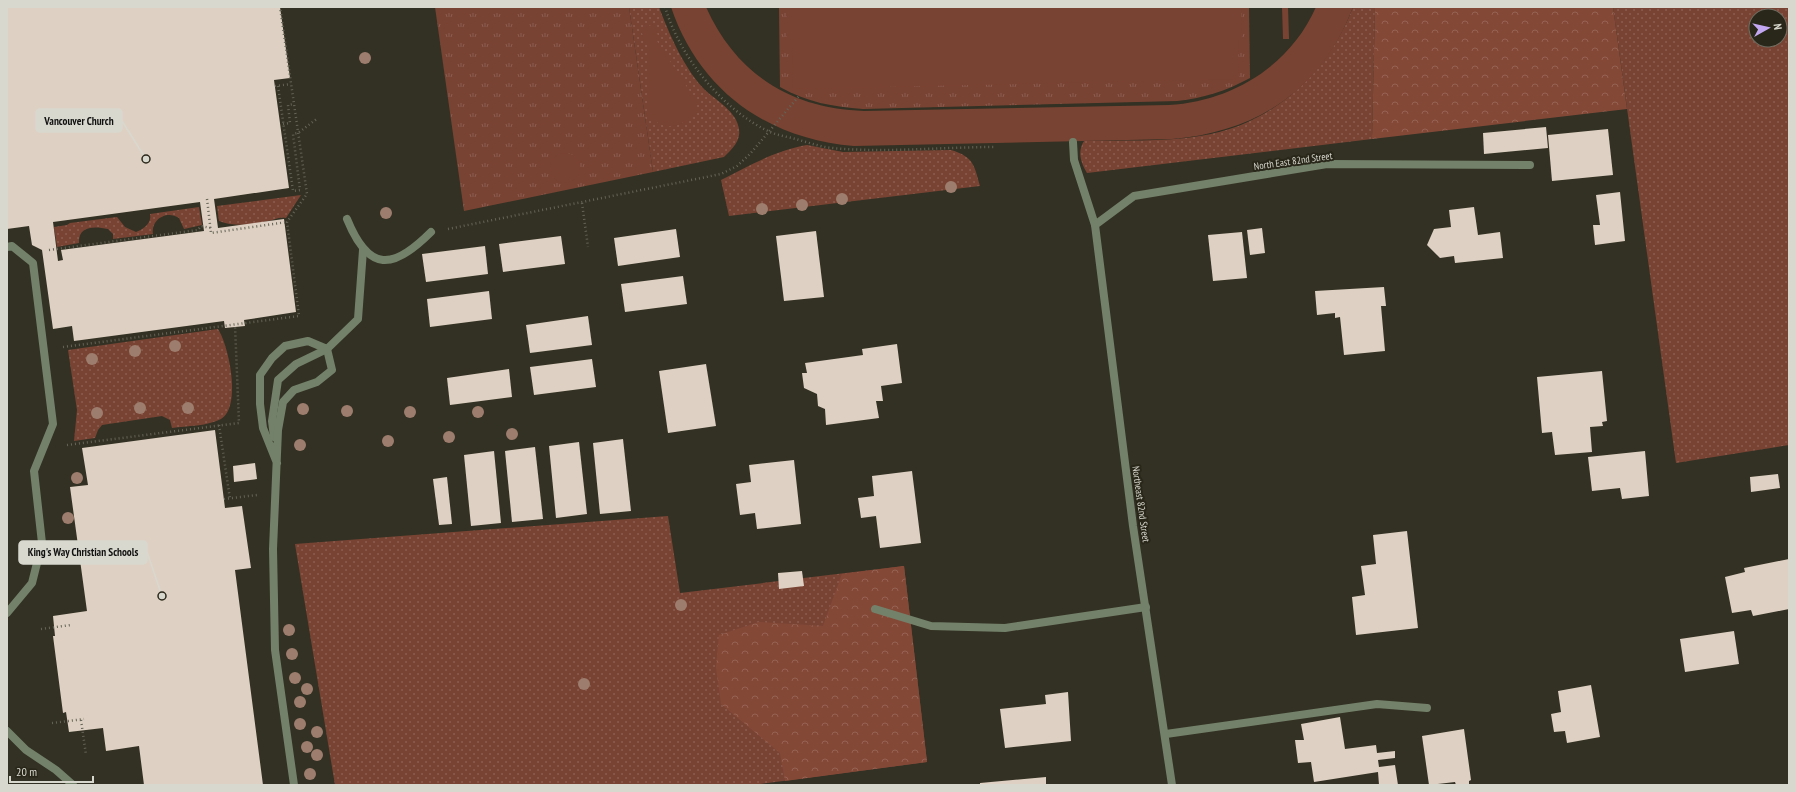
<svg xmlns="http://www.w3.org/2000/svg" width="1796" height="792" font-family="'PT Sans Narrow',sans-serif">
<style>
.grass{fill:url(#grass-dots);fill-rule:evenodd}
.forest{fill:url(#forest-crowns)}
.park{fill:url(#park-tufts)}
.pitch{fill:#794333}
.building{fill:#ded1c3;fill-rule:evenodd}
.lines{fill:none;stroke-linecap:round;stroke-linejoin:round}
.path{stroke:#656457;stroke-width:2.5;stroke-dasharray:1 3;stroke-linecap:butt}
.service{stroke:#73816a;stroke-width:8}
.minor{stroke:#73816a;stroke-width:8}
.tree{fill:#9d7d6d}
.labels{text-anchor:middle;dominant-baseline:central;stroke-width:4;stroke-linejoin:round;paint-order:stroke}
.street-label{font-size:10px;fill:#d9d8cf;stroke:#292719}
.leader{fill:none;stroke:#d9d8cf;stroke-width:1.5}
.callout-dot{fill:#d9d8cf;stroke:#292719;stroke-width:1.5}
.callout{fill:#d9d8cf;stroke:#d9d8cf;stroke-width:1.5}
.callout-label{font-size:11px;text-anchor:middle;font-weight:bold;fill:#111}
</style>
<defs>
<pattern id="grass-dots" width="8" height="8" patternUnits="userSpaceOnUse"><rect width="8" height="8" fill="#794333"/><path d="M2 2h.1M6 6h.1" fill="none" stroke="#8b5d50" stroke-width="1.8" stroke-linecap="round"/></pattern>
<pattern id="forest-crowns" width="20" height="18" patternUnits="userSpaceOnUse"><rect width="20" height="18" fill="#844837"/><path d="M2 6a3 3 0 1 1 6 0M12 15a3 3 0 1 1 6 0" fill="none" stroke="#956253"/></pattern>
<pattern id="park-tufts" width="24" height="20" patternUnits="userSpaceOnUse"><rect width="24" height="20" fill="#794333"/><path d="M3 7l-1-3M5 7V3M7 7l1-3M15 17l-1-3M17 17v-4M19 17l1-3" fill="none" stroke="#8b5d50"/></pattern>
</defs>
<rect width="100%" height="100%" fill="#333123"/>
<!-- grass -->
<g class="grass">
<path d="M629,7H659C669,34 685,70 705,90C717,101 737,112 739,129C741,141 732,149 724,157L653,172Z"/>
<path d="M1353,7H1375L1372,139L1087,173C1081,163 1077,152 1084,141C1122,140 1162,142 1200,136C1271,126 1328,73 1353,7Z"/>
<path d="M1613,7H1789V445L1676,463ZM1756,16H1780V40H1756Z"/>
<path d="M807,145L843,152L951,150C974,157 974,165 980,186L729,216L721,180C748,166 777,150 807,145Z"/>
<path d="M301,195L286,218C280,216 274,220 268,221C252,225 234,227 219,221L217,206Z"/>
<path d="M199,207L202,225L184,229L179,218C167,210 151,219 153,234L113,239V234L108,229C94,226 78,226 79,243L57,247L54,227L67,225L70,223L117,217L125,227L136,232C144,229 152,223 150,214Z"/>
<path d="M218,329C229,346 242,407 221,419C208,426 187,426 172,428L170,420L162,416L102,425L98,430L95,438L74,441L77,410L68,350Z"/>
<path d="M668,516L680,593L904,566L927,762L752,785H335L295,544Z"/>
</g>
<!-- forest -->
<g class="forest">
<path d="M1375,7H1613L1627,109L1372,139Z"/>
<path d="M904,566L927,762L785,781L780,753L721,704L716,667L719,635L759,622L823,626L842,574Z"/>
</g>
<!-- park -->
<g class="park">
<path d="M435,7H629L653,172L464,211Z"/>
<path d="M779,7H1249L1250,78C1226,91 1204,98 1177,101L863,109C833,107 807,102 780,87Z"/>
</g>
<!-- pitch -->
<g class="pitch">
<path d="M671,7H706C736,74 791,109 864,111L1169,105C1232,101 1290,66 1316,7H1353C1322,89 1258,132 1172,139L854,146C767,139 699,90 671,7Z"/>
<path d="M787,7H1241L1242,39H1238L1239,79L793,89L792,49H787Z"/>
<path d="M1282,7H1288L1289,39H1283Z"/>
<path d="M654,24L658,36L655,38L696,101V112C680,128 666,132 649,116V40L644,41L641,29Z"/>
<circle cx="565" cy="168" r="15"/>
</g>
<!-- building -->
<g class="building">
<path d="M7,7H280L290,78L274,80L289,188L214,199L218,228L284,219L296,312L244,320L245,326L225,328L224,321L74,341L72,326L53,329L42,250L32,245L29,226L7,229ZM200,202L204,231L61,250L63,260L58,261L53,222Z"/>
<path d="M1546,127L1548,148L1484,154L1483,133Z"/>
<path d="M1608,129L1613,175L1552,181L1548,135Z"/>
<path d="M1620,192L1625,241L1595,245L1593,225H1600L1596,195Z"/>
<path d="M1474,207L1478,235L1500,232L1503,258L1455,263L1454,256L1440,258L1427,245L1434,229L1451,227L1449,210Z"/>
<path d="M1262,228L1265,253L1250,255L1247,230Z"/>
<path d="M676,229L680,257L618,266L614,238Z"/>
<path d="M816,231L824,297L784,301L776,236Z"/>
<path d="M1242,232L1247,278L1213,281L1208,235Z"/>
<path d="M561,236L565,264L503,272L499,244Z"/>
<path d="M485,246L488,274L426,282L422,254Z"/>
<path d="M683,276L687,304L625,312L621,284Z"/>
<path d="M1384,287L1386,306H1381L1385,351L1344,355L1340,317L1335,318V313L1317,315L1315,291Z"/>
<path d="M489,291L492,319L430,327L427,299Z"/>
<path d="M588,316L592,345L530,353L526,325Z"/>
<path d="M897,344L902,383L881,386L883,401H876L879,418L826,425L825,409L818,406L817,394L804,388L802,373H807L805,363L863,355L862,349Z"/>
<path d="M592,359L596,387L534,395L530,367Z"/>
<path d="M706,364L716,426L668,433L659,371Z"/>
<path d="M509,369L512,397L450,405L447,378Z"/>
<path d="M1602,371L1607,421L1602,422L1603,426L1590,427L1592,452L1555,455L1552,432L1542,433L1537,377Z"/>
<path d="M215,430L225,508L242,506L251,568L235,570L263,785H144L139,746L106,751L103,728L69,732L66,712L63,713L53,636H55L53,616L87,611L70,487L88,485L82,448Z"/>
<path d="M623,439L631,511L600,514L593,443Z"/>
<path d="M579,442L587,514L556,518L549,446Z"/>
<path d="M535,447L543,519L512,522L505,451Z"/>
<path d="M494,451L501,523L471,526L464,455Z"/>
<path d="M1645,451L1649,496L1622,499L1620,488L1592,491L1588,457Z"/>
<path d="M794,460L801,524L757,529L755,513L740,515L736,484L751,482L749,465Z"/>
<path d="M255,463L257,479L234,482L233,466Z"/>
<path d="M912,471L921,543L880,548L876,516L861,518L858,498L874,496L872,476Z"/>
<path d="M1778,474L1780,488L1751,492L1750,477Z"/>
<path d="M447,477L452,524L439,525L433,479Z"/>
<path d="M1407,531L1418,628L1356,635L1352,597L1365,595L1361,566L1376,564L1373,535Z"/>
<path d="M1789,559V609L1753,616L1751,610L1732,613L1725,577L1745,572L1744,568Z"/>
<path d="M802,571L804,586L779,589L778,573Z"/>
<path d="M1734,631L1739,664L1685,672L1680,639Z"/>
<path d="M1591,685L1600,737L1567,743L1565,731L1554,732L1551,714L1561,712L1558,691Z"/>
<path d="M1068,692L1071,741L1005,748L1000,709L1046,704L1045,695Z"/>
<path d="M1340,717L1345,749L1376,745L1377,753L1395,751V758L1378,760L1379,767L1395,765L1398,785H1379L1378,772L1314,782L1311,762L1298,763L1295,740H1304L1301,724Z"/>
<path d="M1464,729L1471,780L1469,781V785H1456L1455,782L1429,785L1422,736Z"/>
<path d="M1046,777V785H980V783Z"/>
</g>
<g class="lines">
<!-- path -->
<g class="path">
<path d="M665,7C680,57 722,110 770,132C779,136 790,137 799,140C810,143 821,147 832,148C886,153 941,147 995,147"/>
<path d="M275,86L291,84"/>
<path d="M278,86L293,191L300,190L293,134L298,133L318,118"/>
<path d="M283,124L290,123L288,105L294,104"/>
<path d="M207,199L211,233L287,222"/>
<path d="M582,203L588,247"/>
<path d="M448,229L721,174L737,166L750,154L799,96"/>
<path d="M49,250L198,230L201,226L211,228"/>
<path d="M63,347L299,316L287,222L307,194L280,7"/>
<path d="M219,425L230,499"/>
<path d="M67,445L239,423L235,325"/>
<path d="M224,499L257,495"/>
<path d="M65,545L78,543"/>
<path d="M41,629L71,625"/>
<path d="M81,720L86,755"/>
<path d="M52,723L84,719"/>
</g>
<!-- service -->
<g class="service">
<path d="M1073,142L1074,160L1095,225"/>
<path d="M347,219C369,273 393,270 431,232"/>
<path d="M7,247L12,246L33,263L53,424L34,471L42,543L32,583L7,613"/>
<path d="M274,437L272,421L278,380L296,364L327,349L358,319L363,250"/>
<path d="M277,463L263,428L260,404V375L272,358L285,346L308,341L327,349L332,370L317,382L294,390L283,402L278,430L273,549L275,650L294,785"/>
<path d="M875,609L931,626L1005,628L1146,607"/>
<path d="M7,731L26,750L56,770L73,785"/>
<path d="M1166,734L1377,704L1427,708"/>
</g>
<!-- minor -->
<path class="minor" d="M1172,785L1133,526L1095,225L1134,196L1327,164L1530,165"/>
</g>
<!-- trees -->
<g class="tree">
<circle cx="365" cy="58" r="6"/>
<circle cx="951" cy="187" r="6"/>
<circle cx="842" cy="199" r="6"/>
<circle cx="802" cy="205" r="6"/>
<circle cx="762" cy="209" r="6"/>
<circle cx="386" cy="213" r="6"/>
<circle cx="175" cy="346" r="6"/>
<circle cx="135" cy="351" r="6"/>
<circle cx="92" cy="359" r="6"/>
<circle cx="140" cy="408" r="6"/>
<circle cx="188" cy="408" r="6"/>
<circle cx="303" cy="409" r="6"/>
<circle cx="347" cy="411" r="6"/>
<circle cx="410" cy="412" r="6"/>
<circle cx="478" cy="412" r="6"/>
<circle cx="97" cy="413" r="6"/>
<circle cx="512" cy="434" r="6"/>
<circle cx="449" cy="437" r="6"/>
<circle cx="388" cy="441" r="6"/>
<circle cx="300" cy="445" r="6"/>
<circle cx="77" cy="478" r="6"/>
<circle cx="68" cy="518" r="6"/>
<circle cx="681" cy="605" r="6"/>
<circle cx="289" cy="630" r="6"/>
<circle cx="292" cy="654" r="6"/>
<circle cx="295" cy="678" r="6"/>
<circle cx="584" cy="684" r="6"/>
<circle cx="307" cy="689" r="6"/>
<circle cx="300" cy="702" r="6"/>
<circle cx="300" cy="724" r="6"/>
<circle cx="317" cy="732" r="6"/>
<circle cx="307" cy="747" r="6"/>
<circle cx="317" cy="755" r="6"/>
<circle cx="310" cy="774" r="6"/>
</g>
<g class="labels">
<!-- street labels -->
<g class="street-label">
<text transform="translate(1293 161) rotate(-8)">North East 82nd Street</text>
<text transform="translate(1141 504) rotate(82)">Northeast 82nd Street</text>
</g>
</g>
<!-- callouts -->
<path class="leader" d="M146 159L122 121M162 596L147 552"/>
<g class="callout-dot">
<circle cx="146" cy="159" r="4"/>
<circle cx="162" cy="596" r="4"/>
</g>
<g class="callout">
<rect x="36" y="109" width="86" height="23" rx="4"/>
<rect x="19" y="541" width="128" height="23" rx="4"/>
</g>
<g class="callout-label">
<text x="79" y="125">Vancouver Church</text>
<text x="83" y="556">King's Way Christian Schools</text>
</g>
<!-- border -->
<rect width="1796" height="792" fill="none" stroke="#d9d8cf" stroke-width="16"/>
<!-- north arrow -->
<g transform="translate(1768 28) rotate(82)"><circle r="19" fill="#292719" stroke="#6f6e62"/>
<path d="M0-3L7 15L0 10L-7 15Z" fill="#c3a7f2"/>
<text y="-6" font-size="11" font-weight="bold" text-anchor="middle" fill="#d9d8cf">N</text>
</g>
<!-- scale -->
<path d="M10 776v6h83v-6" fill="none" stroke="#d9d8cf" stroke-width="2"/>
<text x="16" y="776" font-size="12" fill="#d9d8cf" stroke="#292719" stroke-width="3" paint-order="stroke">20 m</text>
</svg>
